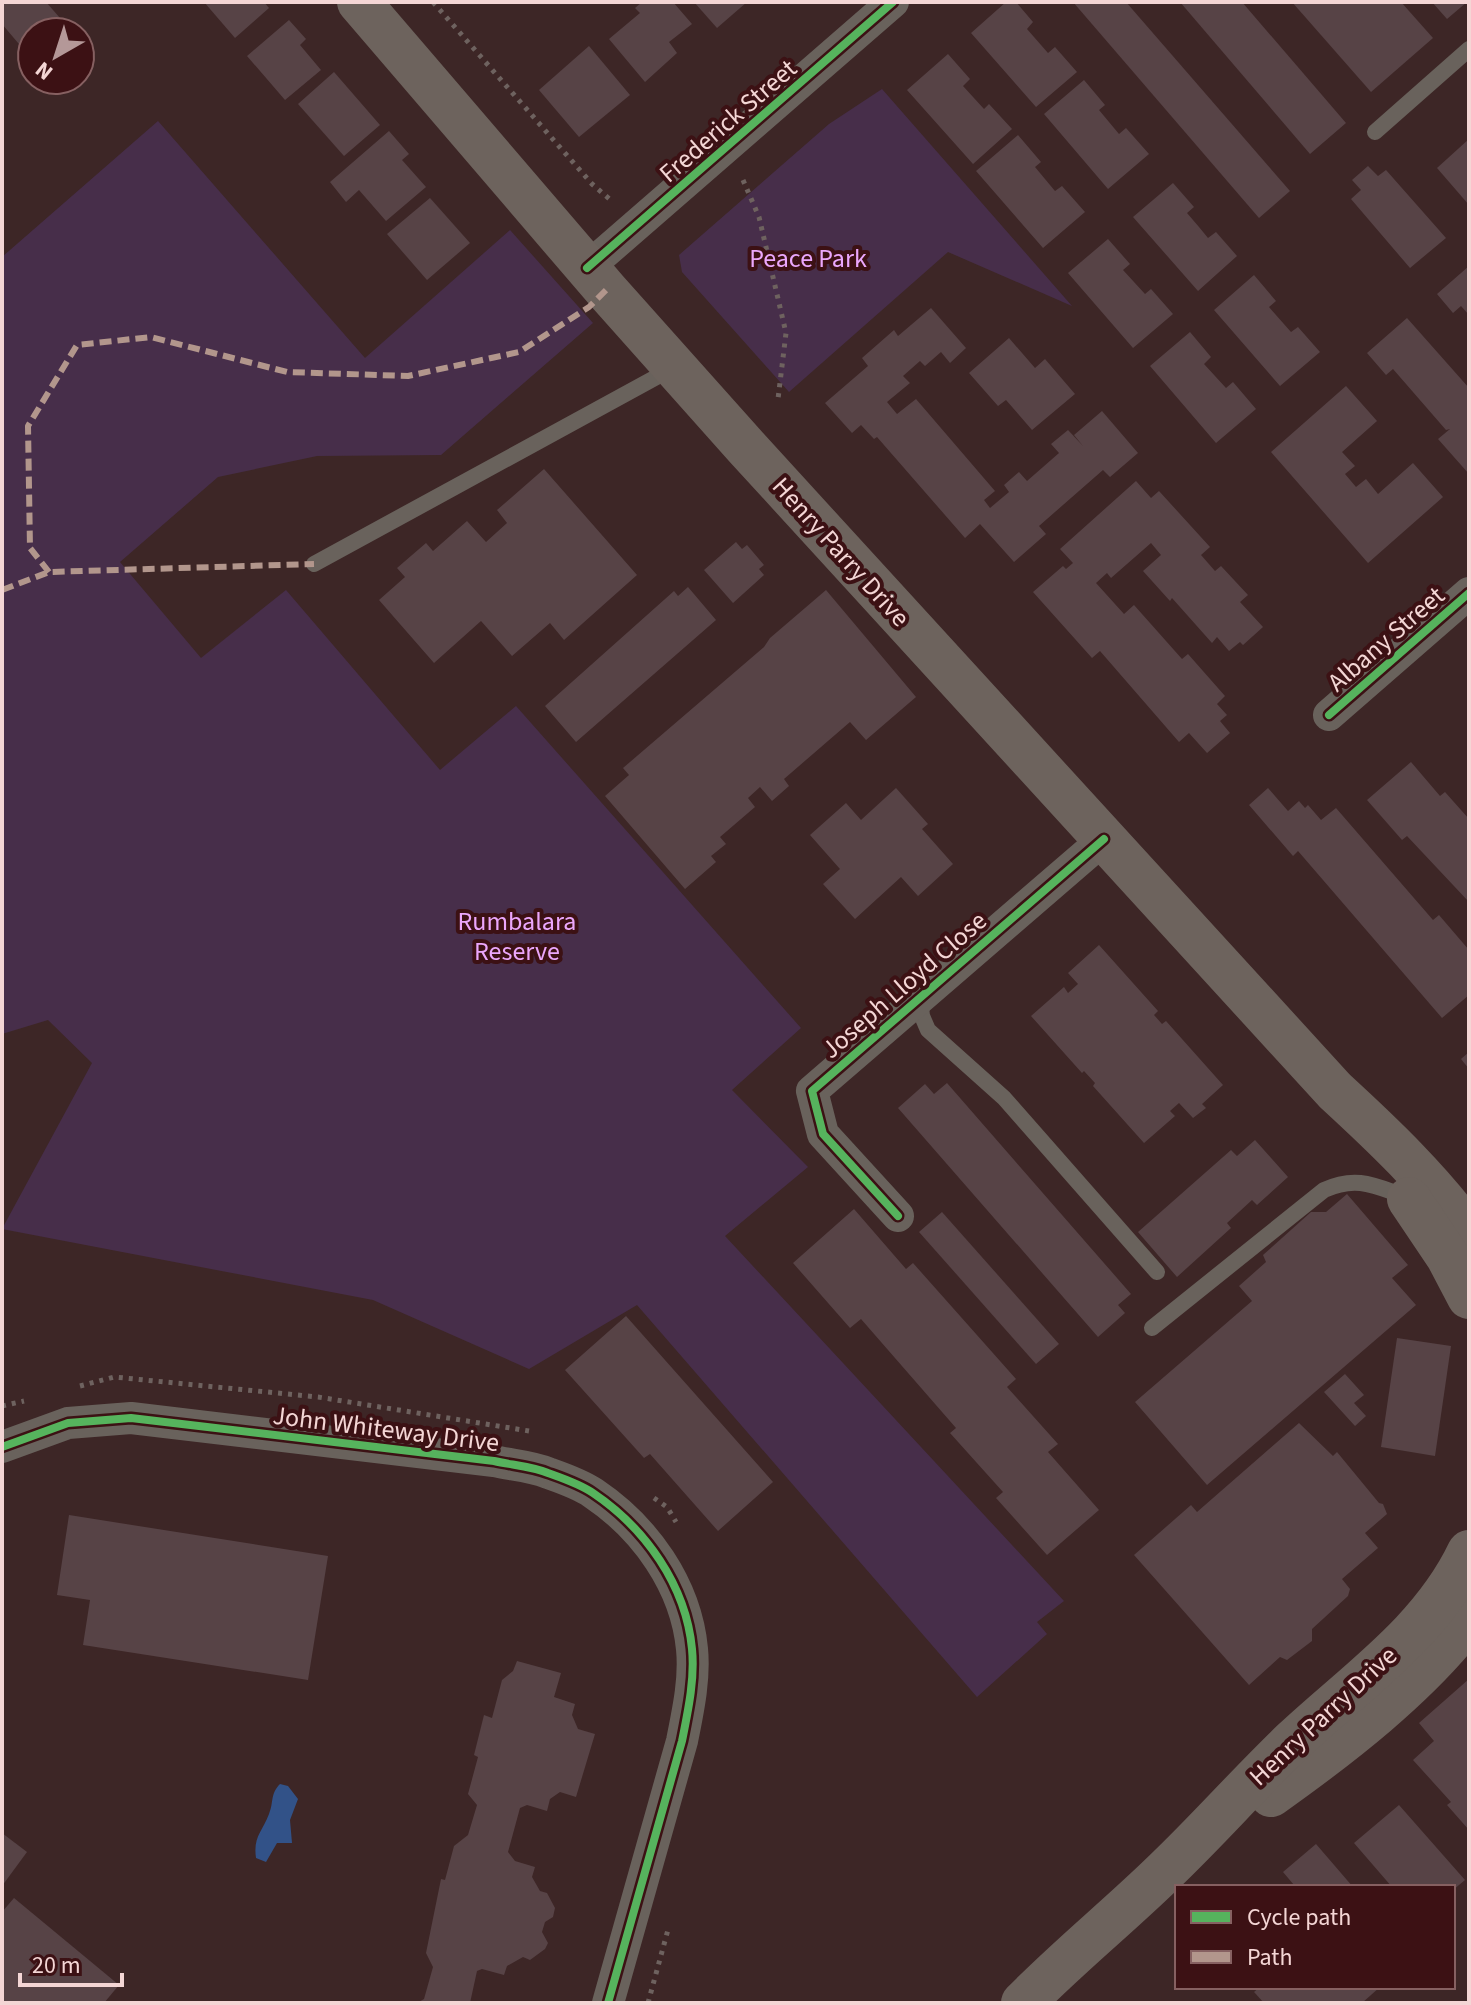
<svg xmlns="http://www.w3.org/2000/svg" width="1471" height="2005" font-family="'Source Sans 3',sans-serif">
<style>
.green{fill:#472e4a}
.water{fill:#325288}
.building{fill:#574346}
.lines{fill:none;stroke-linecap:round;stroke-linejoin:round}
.path{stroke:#6e625f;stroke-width:5;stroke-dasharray:4 6;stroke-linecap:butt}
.service{stroke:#69625c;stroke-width:16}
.minor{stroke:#69625c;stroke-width:32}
.secondary{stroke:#6d635d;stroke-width:44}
.quiet{stroke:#b2968c;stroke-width:6;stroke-dasharray:12 6;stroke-linecap:butt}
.cycleway-casing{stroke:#3c1114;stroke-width:13}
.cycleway{stroke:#56b35d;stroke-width:8}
.labels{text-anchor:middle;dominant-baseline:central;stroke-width:8;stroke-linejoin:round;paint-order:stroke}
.street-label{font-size:26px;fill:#f4d6d5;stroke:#3c1114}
.park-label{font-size:26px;fill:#eba7fc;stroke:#3c1114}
</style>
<rect width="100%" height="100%" fill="#3d2626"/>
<!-- green -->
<g class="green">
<path d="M882,89L1072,306L948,252L789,392L682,272L679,255L829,124Z"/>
<path d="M158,121L365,358L510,230L593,323L441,455L317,456L218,477L120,562L201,658L286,590L440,770L516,706L801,1028L732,1090L808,1167L725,1236L1064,1601L1037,1622L1047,1634L977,1697L637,1305L529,1369L373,1300L2,1229L92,1063L48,1020L2,1034V257Z"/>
</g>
<!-- water -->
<path class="water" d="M280,1784L288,1786L298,1799L290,1820L292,1843H277L266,1862L256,1858C253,1837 262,1832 269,1814C274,1802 270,1794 280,1784Z"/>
<!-- building -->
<g class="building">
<path d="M2,2H46L60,18L44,32H32V43L24,50L2,24Z"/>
<path d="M204,2H264L269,8L235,38Z"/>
<path d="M642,2H673L692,24L669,42L677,53L645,82L609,39L640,13L635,8Z"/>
<path d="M694,2H747L717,28Z"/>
<path d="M1006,2H1016L1033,22L1027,29L1048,53L1055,47L1077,72L1036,107L971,33Z"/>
<path d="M1073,2H1126L1290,191L1259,218Z"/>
<path d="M1180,2H1242L1346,123L1310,154Z"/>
<path d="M1292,2H1401L1433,38L1371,92Z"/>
<path d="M1432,2H1467L1447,19Z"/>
<path d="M289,20L306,39L300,45L321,70L285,100L247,56Z"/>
<path d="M589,46L630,95L579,137L539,90Z"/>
<path d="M948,54L970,79L963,86L984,109L989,104L1012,129L973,164L907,90Z"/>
<path d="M334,72L380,125L344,156L298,104Z"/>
<path d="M1084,80L1105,105L1099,110L1119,134L1126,128L1149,154L1108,189L1044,114Z"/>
<path d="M389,131L409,154L402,160L426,187L386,221L359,190L346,202L330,182Z"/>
<path d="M1018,135L1041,162L1035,167L1055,191L1062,186L1085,212L1043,248L976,171Z"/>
<path d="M1469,139V205L1437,168Z"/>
<path d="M1368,166L1378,176L1386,170L1446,238L1410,268L1351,199L1361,190L1352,180Z"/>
<path d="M1173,183L1194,207L1187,213L1199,227L1208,238L1216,232L1237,256L1198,291L1133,217Z"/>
<path d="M430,198L470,243L427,280L387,234Z"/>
<path d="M1108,239L1130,264L1123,270L1145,294L1151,289L1173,314L1133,348L1068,273Z"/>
<path d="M1469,266V315L1461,306L1453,313L1437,294Z"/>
<path d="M1254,275L1276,301L1269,307L1291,332L1298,327L1320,352L1280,386L1214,310Z"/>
<path d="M931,308L966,348L950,363L941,352L925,366L920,361L903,376L910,383L887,402L897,414L916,399L995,491L984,500L990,508L1009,492L1004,485L1019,472L1027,481L1059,453L1051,444L1068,430L1083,446L1074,435L1102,411L1138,453L1110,477L1103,470L1039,526L1046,534L1014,562L980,524L965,538L877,437L874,439L861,425L852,433L825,403L868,366L862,358L894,330L898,336Z"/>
<path d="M1407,318L1469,388V474L1438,439L1450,429L1446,430L1393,369L1386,375L1367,353Z"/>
<path d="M1190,332L1211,357L1204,364L1226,388L1233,382L1256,409L1216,443L1150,366Z"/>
<path d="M1009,338L1035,368L1045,359L1075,394L1032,430L1006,400L998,406L969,373Z"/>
<path d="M1346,386L1377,421L1342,452L1355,466L1345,474L1356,487L1366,479L1378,494L1413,463L1443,497L1368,563L1271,452Z"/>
<path d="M544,469L637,575L564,640L550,623L512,656L481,621L434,663L379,600L405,577L397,568L426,543L433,551L467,521L486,542L507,523L497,510Z"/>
<path d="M1136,481L1151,498L1159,491L1210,547L1201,555L1215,571L1221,566L1248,595L1240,602L1263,627L1243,645L1240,642L1229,651L1217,637L1212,643L1172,598L1170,601L1143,571L1161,555L1151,543L1111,578L1107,573L1096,583L1124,614L1134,605L1182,659L1188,654L1225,696L1217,704L1227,715L1220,721L1230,733L1207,753L1189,733L1179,742L1100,651L1092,658L1033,592L1063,566L1066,569L1073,563L1060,549Z"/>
<path d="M736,542L742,549L747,545L764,565L759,569L764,575L733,603L704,570Z"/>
<path d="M688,587L716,620L576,742L545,706L674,591L678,596Z"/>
<path d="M826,590L916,697L866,740L850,722L784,779L789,786L772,801L760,787L748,798L755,807L720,837L726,844L711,856L716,862L685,889L605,796L629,775L623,768L764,647L770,638Z"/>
<path d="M1411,762L1440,796L1445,792L1469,819V902L1407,836L1402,840L1367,800Z"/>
<path d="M896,788L928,824L922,829L953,864L918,896L901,877L855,919L823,884L840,869L810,835L846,803L861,820Z"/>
<path d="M1268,788L1288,811L1299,801L1305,808L1308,805L1321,820L1336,808L1433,920L1439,915L1469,950V995L1442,1018L1298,851L1293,856L1249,805Z"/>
<path d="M1099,945L1158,1011L1154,1015L1162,1024L1166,1021L1223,1085L1202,1104L1206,1108L1193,1118L1179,1103L1170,1111L1175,1116L1144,1143L1093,1086L1095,1083L1084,1071L1082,1073L1031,1016L1064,987L1068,993L1078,984L1068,973Z"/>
<path d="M1469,1052V1069L1461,1059Z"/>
<path d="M947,1083L1131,1294L1118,1305L1125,1313L1098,1337L898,1108L925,1084L934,1094Z"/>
<path d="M1255,1140L1288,1177L1257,1205L1252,1200L1227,1223L1231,1228L1177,1277L1138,1232L1231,1150L1237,1156Z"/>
<path d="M1347,1194L1408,1265L1392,1278L1416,1305L1207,1485L1135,1402L1252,1301L1239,1286L1266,1262L1263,1255L1311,1212H1326Z"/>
<path d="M854,1209L906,1269L913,1263L1016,1379L1007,1387L1058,1444L1048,1452L1099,1510L1047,1555L996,1498L1003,1492L950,1433L956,1428L861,1319L850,1328L793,1263Z"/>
<path d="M942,1212L1059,1344L1036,1364L919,1232Z"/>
<path d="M626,1316L773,1482L718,1531L650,1454L644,1458L565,1370Z"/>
<path d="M1397,1338L1451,1346L1435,1456L1381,1447Z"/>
<path d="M1345,1374L1364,1395L1354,1403L1366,1416L1355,1426L1324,1392Z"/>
<path d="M1299,1423L1333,1456L1337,1452L1379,1503L1383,1504L1387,1514L1365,1533L1378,1548L1342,1579L1350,1589L1348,1596L1312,1629V1641L1287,1660L1280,1657L1249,1685L1134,1555L1191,1505L1197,1512Z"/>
<path d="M69,1515L328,1556L308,1680L83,1645L90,1600L57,1595Z"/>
<path d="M517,1661L561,1673L554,1697L575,1704L572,1715L578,1729L595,1734L576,1797L560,1792L550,1799L547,1811L527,1805L520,1808L508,1852L515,1861L535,1867L532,1877L540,1891L547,1893L555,1908L553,1917L545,1922L542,1932L548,1943L545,1949L530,1960L523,1957L507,1966L504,1975L482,1969L477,1971L470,2003H417L424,1999L433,1967L426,1953L441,1879L445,1880L454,1846L468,1835L477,1805L468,1794L478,1757L474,1755L484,1715L492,1718L502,1680L513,1671Z"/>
<path d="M1469,1679V1830L1447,1805L1451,1802L1413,1760L1434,1741L1419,1723Z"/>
<path d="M1399,1805L1465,1880L1453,1890V1887H1392L1354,1843Z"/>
<path d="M2,1833L27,1852L2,1886Z"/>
<path d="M1316,1844L1353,1887H1292L1294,1885L1283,1872Z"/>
<path d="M14,1898L119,1985L104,2003H2V1912Z"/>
<path d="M1260,1987H1380L1362,2003H1264L1254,1992Z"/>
</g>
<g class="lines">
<!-- path -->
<g class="path">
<path d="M433,2L592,184L613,202"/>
<path d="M743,180L759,217L786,333L778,399"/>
<path d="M80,1386L114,1377L318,1397L529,1431"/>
<path d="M2,1406L24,1401"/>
<path d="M654,1498L667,1507L676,1522"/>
<path d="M648,2003L669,1926"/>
</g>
<!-- service -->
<g class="service">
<path d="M1375,132L1469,49"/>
<path d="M314,564L673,368"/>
<path d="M920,997L922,1016L928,1030L1004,1098L1157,1272"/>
<path d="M1152,1328L1324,1190C1357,1175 1375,1186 1407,1197"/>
</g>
<!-- minor -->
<g class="minor">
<path d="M587,268L893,2"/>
<path d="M1329,715L1469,593"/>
<path d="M898,1216L823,1134L812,1091L1104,839"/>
<path d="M2,1447L68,1423L131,1418L494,1461C511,1465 531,1466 548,1473C562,1478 580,1484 593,1493C645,1528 686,1585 692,1649C695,1679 688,1711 682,1741L608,2003"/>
</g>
<!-- secondary -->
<g class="secondary">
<path d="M359,2L606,290L746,447L1335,1091C1384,1136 1430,1180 1469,1233"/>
<path d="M1409,1199L1448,1257L1469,1297"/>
<path d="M1271,1795C1340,1746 1418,1686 1469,1619"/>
<path d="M1023,2003C1068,1957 1119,1916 1165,1871C1209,1829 1249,1783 1293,1741C1356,1682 1431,1632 1469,1552"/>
</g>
<!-- quiet -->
<g class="quiet">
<path d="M49,572L30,548L28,426L77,345L151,337L287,372L408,376L519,352L589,307L606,290"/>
<path d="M2,590L49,572L314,564"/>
</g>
<defs>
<g id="cycleway">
<path d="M587,268L893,2"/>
<path d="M1329,715L1469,593"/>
<path d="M898,1216L823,1134L812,1091L1104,839"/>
<path d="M2,1447L68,1423L131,1418L494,1461C511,1465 531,1466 548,1473C562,1478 580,1484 593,1493C645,1528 686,1585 692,1649C695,1679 688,1711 682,1741L608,2003"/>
</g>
</defs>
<!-- cycleway casing -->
<use href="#cycleway" class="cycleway-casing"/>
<!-- cycleway -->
<use href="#cycleway" class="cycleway"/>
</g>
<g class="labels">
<!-- street labels -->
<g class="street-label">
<text transform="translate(728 121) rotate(-41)">Frederick Street</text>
<text transform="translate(841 552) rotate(48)">Henry Parry Drive</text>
<text transform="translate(1386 639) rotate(-41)">Albany Street</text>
<text transform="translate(904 985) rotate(-41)">Joseph Lloyd Close</text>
<text transform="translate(386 1429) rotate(7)">John Whiteway Drive</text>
<text transform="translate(1323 1716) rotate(-43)">Henry Parry Drive</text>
</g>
<!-- park labels -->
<g class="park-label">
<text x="808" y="258">Peace Park</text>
<text x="517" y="921">Rumbalara<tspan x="517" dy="30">Reserve</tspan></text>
</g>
</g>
<!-- border -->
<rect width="1471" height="2005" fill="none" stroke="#f4d6d5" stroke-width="8"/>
<!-- legend -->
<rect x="1175" y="1885" width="280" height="104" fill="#3c1114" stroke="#866061" stroke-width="2"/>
<rect x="1191" y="1911" width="40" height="12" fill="#56b35d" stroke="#866061" stroke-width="2"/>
<text x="1247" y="1925" font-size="24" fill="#f4d6d5">Cycle path</text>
<rect x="1191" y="1951" width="40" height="12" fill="#b2968c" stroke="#866061" stroke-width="2"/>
<text x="1247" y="1965" font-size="24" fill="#f4d6d5">Path</text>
<!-- north arrow -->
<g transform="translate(56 56) rotate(219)"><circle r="38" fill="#3c1114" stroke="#866061" stroke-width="2"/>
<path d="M0-6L14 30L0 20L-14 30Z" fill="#b49898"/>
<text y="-12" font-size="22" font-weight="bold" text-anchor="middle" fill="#f4d6d5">N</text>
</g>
<!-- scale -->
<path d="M20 1973v12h102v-12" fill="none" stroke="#f4d6d5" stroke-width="4"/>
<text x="32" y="1973" font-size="24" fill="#f4d6d5" stroke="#3c1114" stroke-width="6" paint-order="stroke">20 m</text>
</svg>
